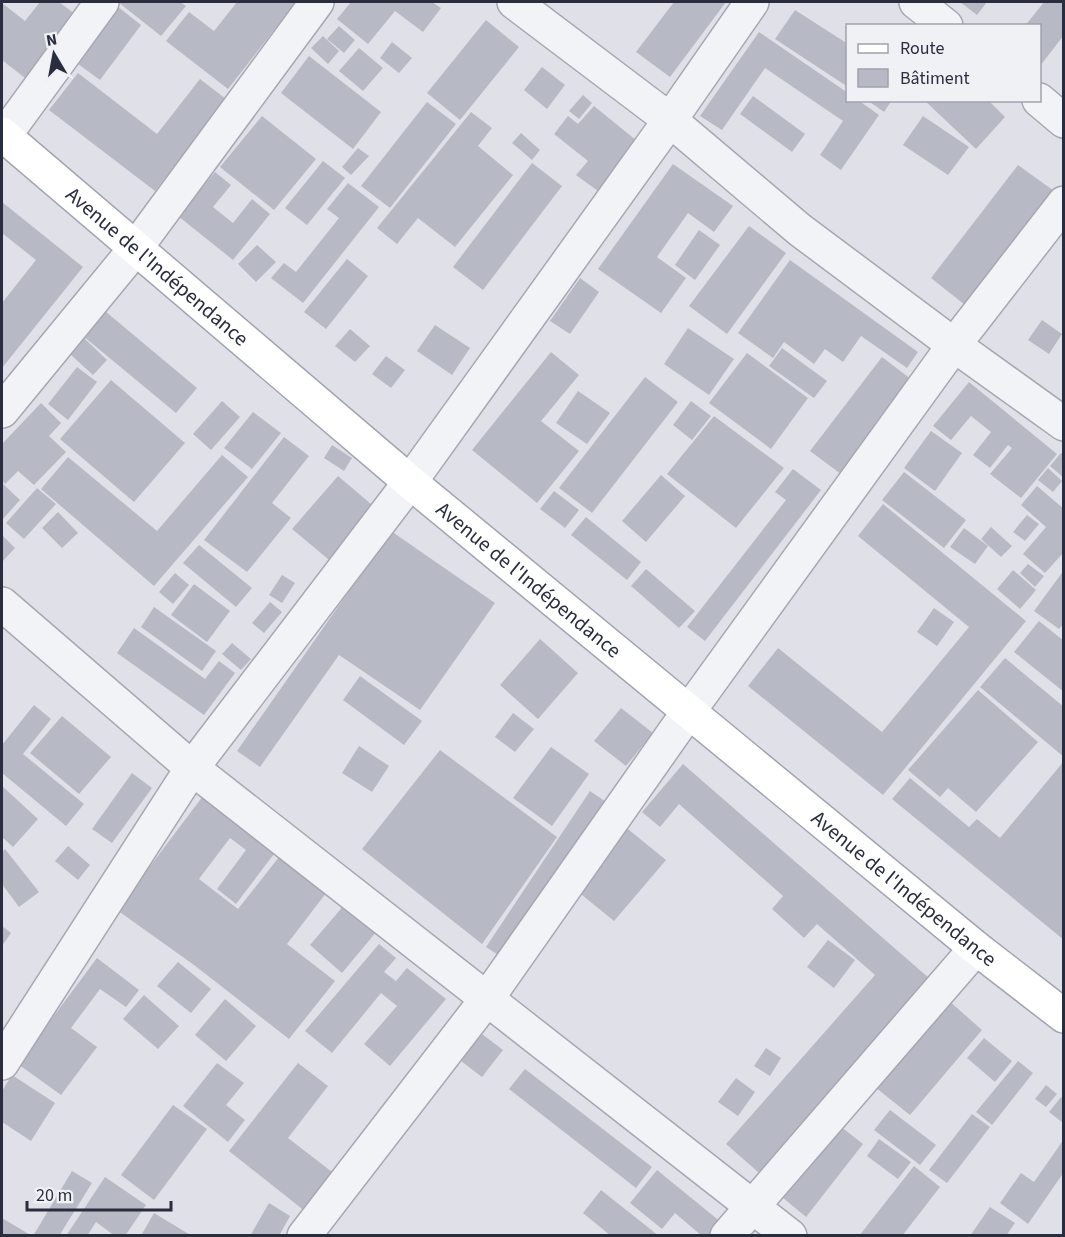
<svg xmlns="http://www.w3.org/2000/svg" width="1065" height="1237" font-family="'Source Sans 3',sans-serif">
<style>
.building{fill:#b7bac4}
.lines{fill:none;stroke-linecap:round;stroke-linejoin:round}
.minor-casing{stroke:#a6a7b2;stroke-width:36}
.major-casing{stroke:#a0a4b2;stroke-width:36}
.minor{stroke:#f2f3f6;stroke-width:33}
.major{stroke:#fff;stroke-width:33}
.labels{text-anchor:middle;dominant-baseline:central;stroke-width:4.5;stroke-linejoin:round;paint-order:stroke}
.street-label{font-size:21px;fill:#2a2d3e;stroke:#eff1f5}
</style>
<rect width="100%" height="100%" fill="#e0e1e8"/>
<!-- building -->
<g class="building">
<path d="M40,2H59L75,14L25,78L2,60V3L25,21Z"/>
<path d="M118,2H180L186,6L161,36Z"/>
<path d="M237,2H296L228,89L166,41L189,12L214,31Z"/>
<path d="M351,2H432L441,8L423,32L395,11L368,44L337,19Z"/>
<path d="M674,2H726L670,77L636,52Z"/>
<path d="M960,2H987L977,15Z"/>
<path d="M1044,2H1064V35L1040,66V26H1025Z"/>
<path d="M117,6L141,25L100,80L74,61Z"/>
<path d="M795,10L848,44V87L775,39Z"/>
<path d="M486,20L519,47L460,120L427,93Z"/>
<path d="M339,26L355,40L344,53L327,39Z"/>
<path d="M759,32L848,93V100H858L879,115L841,170L820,155L843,121L765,68L722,130L700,116Z"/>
<path d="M323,36L339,51L328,64L311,48Z"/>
<path d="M392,42L412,58L399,73L380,58Z"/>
<path d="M359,48L383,68L363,91L339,71Z"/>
<path d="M309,56L381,112L353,149L281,93Z"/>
<path d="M542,67L565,85L547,109L524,90Z"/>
<path d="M78,73L157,134L200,79L226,99L155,191L49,110Z"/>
<path d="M583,95L592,103L579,119L569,111Z"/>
<path d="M753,96L805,134L792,152L740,114Z"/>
<path d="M867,100H892L884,112Z"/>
<path d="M924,100H988L1005,117L976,149Z"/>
<path d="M427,102L456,124L390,208L361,186Z"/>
<path d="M594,106L642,145L602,194L576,175L588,161L554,134L568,116L578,124Z"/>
<path d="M471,112L492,128L478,146L513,175L455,247L418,218L397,244L377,228Z"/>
<path d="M262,116L316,159L274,210L220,167Z"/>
<path d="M923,116L969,147L948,175L903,145Z"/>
<path d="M521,133L540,150L532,160L512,143Z"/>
<path d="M358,148L369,156L351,175L342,167Z"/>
<path d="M323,161L345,178L307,225L285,208Z"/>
<path d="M532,163L562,186L483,290L453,267Z"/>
<path d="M673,164L733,206L714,232L688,213L657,257L686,278L661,313L598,269Z"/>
<path d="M1018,165L1054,191L965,305L931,278Z"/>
<path d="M215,172L231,185L213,207L233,223L252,199L270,214L233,260L178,216Z"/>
<path d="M348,183L379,207L303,303L271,278L284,263L296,272L339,218L327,209Z"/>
<path d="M2,202L83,267L2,368V303L36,260L2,233Z"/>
<path d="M749,226L786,253L727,334L689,306Z"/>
<path d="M699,230L720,245L695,280L675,265Z"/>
<path d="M257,245L276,262L256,282L238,264Z"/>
<path d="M347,259L368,276L326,329L304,312Z"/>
<path d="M790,260L918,352L907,368L861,336L843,362L825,349L814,364L784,342L773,358L738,333Z"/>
<path d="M580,278L599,292L570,334L550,321Z"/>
<path d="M99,306L197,388L176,413L77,331Z"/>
<path d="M1042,320L1062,334L1049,354L1028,340Z"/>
<path d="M435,325L470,348L452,375L417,351Z"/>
<path d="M688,328L734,359L709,395L664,364Z"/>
<path d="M350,329L370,346L355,362L335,346Z"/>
<path d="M84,338L107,360L93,375L70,354Z"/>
<path d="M782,348L827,381L814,398L769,366Z"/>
<path d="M551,352L579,375L541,421L579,451L537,503L472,450Z"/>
<path d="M747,353L808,398L771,449L709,403Z"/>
<path d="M386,356L405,370L391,388L372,374Z"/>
<path d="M882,357L916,383L845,477L810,451Z"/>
<path d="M77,367L97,382L68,420L48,404Z"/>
<path d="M645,377L678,402L592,513L559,488Z"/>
<path d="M111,380L185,443L134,502L60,439Z"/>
<path d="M969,382L1057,454L1021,498L990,474L1012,448L1008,445L990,468L973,455L991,432L971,416L951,440L933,426Z"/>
<path d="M578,391L610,413L587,444L556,423Z"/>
<path d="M222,401L240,417L211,450L193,434Z"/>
<path d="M691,401L711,416L692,440L673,425Z"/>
<path d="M41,403L61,423L49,436L66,452L34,485L18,471L5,484L2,480V444Z"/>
<path d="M253,412L281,433L252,469L224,448Z"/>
<path d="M714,416L784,468L736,528L667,474Z"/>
<path d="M931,431L962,453L935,491L904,468Z"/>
<path d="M284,437L309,456L272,503L291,518L247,572L204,540Z"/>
<path d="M332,445L352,458L344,471L324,458Z"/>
<path d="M1061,453L1064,455V478L1050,466Z"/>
<path d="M222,455L248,477L154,586L41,489L68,457L157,531Z"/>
<path d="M1048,468L1062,481L1053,492L1038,480Z"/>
<path d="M793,469L821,490L705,641L687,627L786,500L775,492Z"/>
<path d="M904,472L966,520L944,548L882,500Z"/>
<path d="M661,475L685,496L646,542L622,521Z"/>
<path d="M338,476L378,510L334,564L292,529Z"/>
<path d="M2,483L20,500L2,520Z"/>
<path d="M1037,486L1064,509V552L1045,573L1023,554L1046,527L1021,505Z"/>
<path d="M37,488L56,504L24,539L6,523Z"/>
<path d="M554,491L579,510L565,528L540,509Z"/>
<path d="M883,504L1026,621L883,795L748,686L778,648L882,732L969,627L858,536Z"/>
<path d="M58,512L78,533L62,548L42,528Z"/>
<path d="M1027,515L1039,524L1025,541L1013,532Z"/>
<path d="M586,517L641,562L627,580L571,535Z"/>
<path d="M991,527L1012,546L1001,557L981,539Z"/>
<path d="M964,528L988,546L975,564L950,547Z"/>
<path d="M391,531L495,603L420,710L339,655L260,767L237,751Z"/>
<path d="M2,535L15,548L2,562Z"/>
<path d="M199,545L252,588L236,607L183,563Z"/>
<path d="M1028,564L1044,576L1035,587L1020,573Z"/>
<path d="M646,569L695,611L679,628L631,586Z"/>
<path d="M1013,570L1036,590L1020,609L997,589Z"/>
<path d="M1064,570V623L1059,629L1034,611Z"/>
<path d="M175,573L189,585L173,604L159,592Z"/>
<path d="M282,575L295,583L282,603L269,595Z"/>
<path d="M194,584L230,611L207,642L171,615Z"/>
<path d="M270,602L282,612L264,633L252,623Z"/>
<path d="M154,607L216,651L202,671L141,627Z"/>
<path d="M934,608L954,622L937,646L917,632Z"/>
<path d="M1039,621L1064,641V692L1014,652Z"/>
<path d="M134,628L205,679L219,661L235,673L204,715L117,653Z"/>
<path d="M540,639L578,673L538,719L500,685Z"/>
<path d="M232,643L251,659L241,670L222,654Z"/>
<path d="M1005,658L1064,707V757L980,687Z"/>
<path d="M360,676L422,721L404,745L343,700Z"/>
<path d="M978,690L1038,742L976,812L948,788L940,797L908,770Z"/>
<path d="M34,705L51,719L23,754L84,804L66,826L2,773V745Z"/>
<path d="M621,708L653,733L626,766L594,741Z"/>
<path d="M513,713L534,729L515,752L495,737Z"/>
<path d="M62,716L111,757L79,794L30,753Z"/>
<path d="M359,746L389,766L372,792L342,773Z"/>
<path d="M551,747L589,774L552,826L513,798Z"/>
<path d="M440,750L557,837L482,944L362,849Z"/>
<path d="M1064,761V940L892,799L910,778L969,827L977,819L1000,838Z"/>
<path d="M683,764L937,985L766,1179L726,1144L875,975L817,924L804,938L772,909L783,896L679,804L660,827L642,812Z"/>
<path d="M132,773L152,788L112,843L92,829Z"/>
<path d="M2,786L38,819L13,847L2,837Z"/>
<path d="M590,791L609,804L506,960L486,947Z"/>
<path d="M206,792L280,846L236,904L217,889L246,850L230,838L199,879L238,909L283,852L330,888L287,944L335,981L289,1039L194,965L117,910Z"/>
<path d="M623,825L666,860L614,921L571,886Z"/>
<path d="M68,846L90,865L78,880L55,861Z"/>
<path d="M5,849L39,892L19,907L2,884V852Z"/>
<path d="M345,904L377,931L342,973L310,945Z"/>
<path d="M2,926L11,933L2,946Z"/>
<path d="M828,940L855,960L834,988L807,967Z"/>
<path d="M379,944L396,958L384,972L396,981L407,968L446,999L390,1066L364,1044L397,1006L381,993L332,1053L305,1031Z"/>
<path d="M97,958L139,990L126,1007L100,989L71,1028L97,1047L61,1095L18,1064Z"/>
<path d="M178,962L211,989L191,1013L157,986Z"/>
<path d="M144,995L179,1026L158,1049L123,1019Z"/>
<path d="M225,999L256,1026L226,1061L195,1035Z"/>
<path d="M948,1000L982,1030L910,1115L875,1087Z"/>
<path d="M482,1034L503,1050L482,1077L461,1061Z"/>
<path d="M984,1038L1012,1061L995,1082L967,1058Z"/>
<path d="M766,1048L781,1058L770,1076L754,1066Z"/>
<path d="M1018,1061L1033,1073L992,1125L976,1112Z"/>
<path d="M217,1063L244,1083L226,1105L245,1120L228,1142L183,1106Z"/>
<path d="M298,1063L328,1086L288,1138L336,1175L306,1212L229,1151Z"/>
<path d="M525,1069L652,1167L636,1188L509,1089Z"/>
<path d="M12,1075L55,1103L31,1141L2,1122V1091Z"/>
<path d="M736,1078L755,1092L738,1116L718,1102Z"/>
<path d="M1046,1085L1057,1094L1046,1107L1035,1099Z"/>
<path d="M1061,1097L1064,1099V1120L1062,1122L1049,1112Z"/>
<path d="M173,1105L207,1129L154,1200L121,1175Z"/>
<path d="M890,1110L936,1145L920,1165L874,1130Z"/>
<path d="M972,1114L990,1127L947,1183L929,1170Z"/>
<path d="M840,1126L863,1144L806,1217L782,1197Z"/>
<path d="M879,1139L911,1162L898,1179L867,1156Z"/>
<path d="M1064,1139V1172L1028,1224L1000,1203L1021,1173L1034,1182Z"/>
<path d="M914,1166L940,1187L902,1236H859Z"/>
<path d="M657,1170L722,1223L711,1236H702L675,1213L662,1229L630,1203Z"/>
<path d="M72,1171L92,1183L59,1236H33Z"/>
<path d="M105,1177L146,1205L125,1236H115L96,1222L87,1236H66Z"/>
<path d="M601,1190L659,1236H611L583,1213Z"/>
<path d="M269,1203L290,1216L279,1236H250Z"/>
<path d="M990,1207L1015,1223L1006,1236H970Z"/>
<path d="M154,1213L192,1236H145L142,1234Z"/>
<path d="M2,1218L32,1236H2Z"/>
</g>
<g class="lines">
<defs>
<g id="minor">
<path d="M514,2L670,120L800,230L954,345L1064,424"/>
<path d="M916,2L946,26"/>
<path d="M1039,100L1064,121"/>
<path d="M2,139L102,2"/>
<path d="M2,411L135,249L317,2"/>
<path d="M2,604L192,768L790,1236"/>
<path d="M2,1063L192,768L410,482L670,120L752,2"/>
<path d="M304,1236L486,1000L689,711L954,345L1064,203"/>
<path d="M727,1236L976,948"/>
</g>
<g id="major">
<path id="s1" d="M2,134L410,482L976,948L1064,1016"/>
</g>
</defs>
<!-- minor casing -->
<use href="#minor" class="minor-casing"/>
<!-- major casing -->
<use href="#major" class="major-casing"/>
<!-- minor -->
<use href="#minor" class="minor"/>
<!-- major -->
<use href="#major" class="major"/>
</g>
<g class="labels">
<!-- street labels -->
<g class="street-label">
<text stroke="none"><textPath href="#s1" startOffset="204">Avenue de l'Indépendance</textPath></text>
<text stroke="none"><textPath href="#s1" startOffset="690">Avenue de l'Indépendance</textPath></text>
<text stroke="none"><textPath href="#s1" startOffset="1176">Avenue de l'Indépendance</textPath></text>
</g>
</g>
<!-- border -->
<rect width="1065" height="1237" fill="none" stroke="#2a2d3e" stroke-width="6"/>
<!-- legend -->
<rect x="846" y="24" width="195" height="78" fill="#eff1f5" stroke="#a0a3ac" stroke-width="1.5"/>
<rect x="858" y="44" width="30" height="9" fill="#ffffff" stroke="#a0a3ac" stroke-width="1.5"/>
<text x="900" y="54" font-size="18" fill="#2a2d3e">Route</text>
<rect x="858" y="69" width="30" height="18" fill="#b7bac4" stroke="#a0a3ac" stroke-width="1.5"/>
<text x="900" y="84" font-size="18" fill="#2a2d3e">Bâtiment</text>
<!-- north arrow -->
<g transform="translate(54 54) rotate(350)" stroke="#eff1f5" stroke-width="4.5" paint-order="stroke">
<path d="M0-4.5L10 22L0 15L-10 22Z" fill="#2a2d3e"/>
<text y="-9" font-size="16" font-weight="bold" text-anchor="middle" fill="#2a2d3e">N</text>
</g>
<!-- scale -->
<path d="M27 1201v9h144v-9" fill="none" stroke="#2a2d3e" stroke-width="3"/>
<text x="36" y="1201" font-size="18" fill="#2a2d3e" stroke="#eff1f5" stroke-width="4.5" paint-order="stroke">20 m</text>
</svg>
